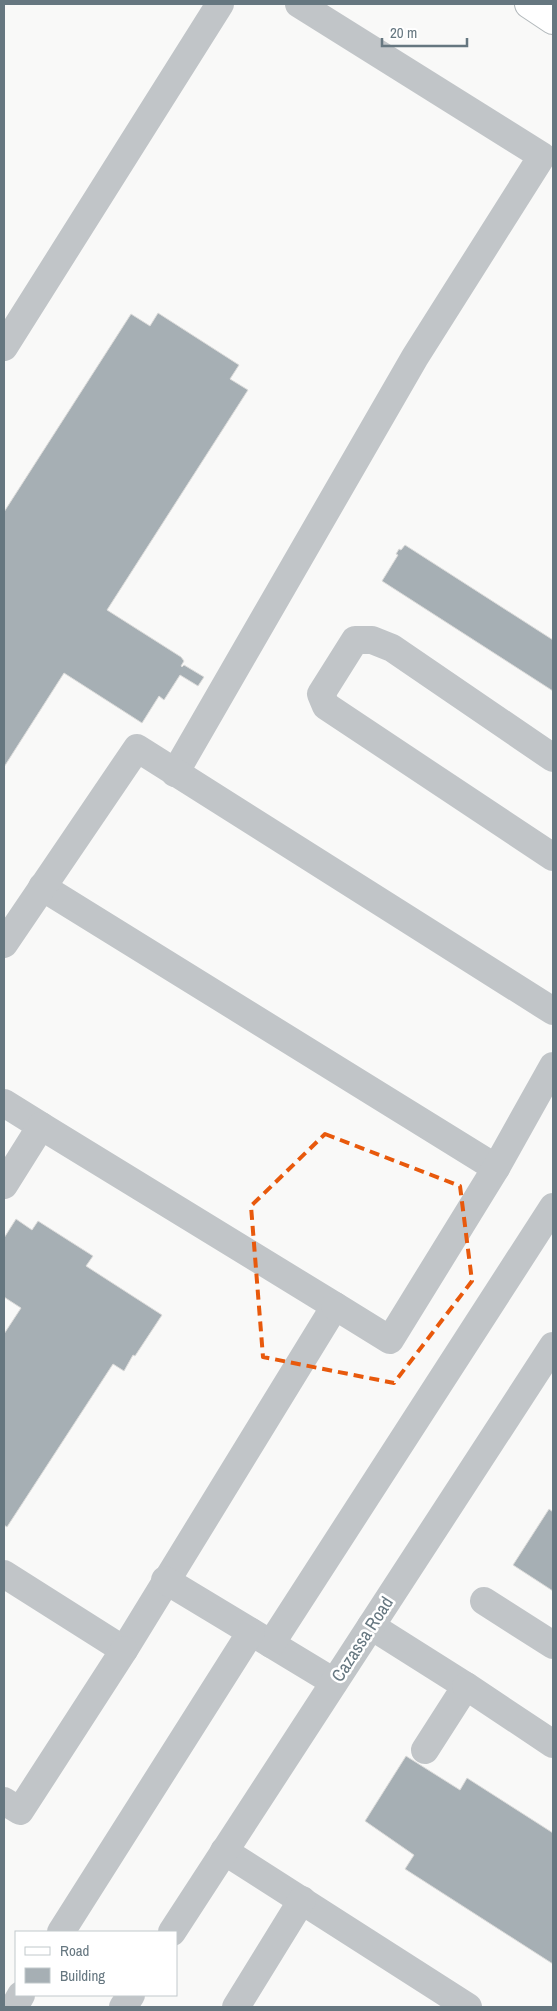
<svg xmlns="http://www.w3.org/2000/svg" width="557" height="2011" font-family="'Archivo Narrow',sans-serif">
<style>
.building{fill:#a6afb4;stroke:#dbdbda}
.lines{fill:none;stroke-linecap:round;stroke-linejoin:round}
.major-casing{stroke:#b2b8bb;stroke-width:30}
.minor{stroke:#c1c5c8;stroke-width:28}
.major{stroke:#fff;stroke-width:28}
.marked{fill:none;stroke:#e8590c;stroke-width:4;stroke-dasharray:10 6;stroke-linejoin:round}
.labels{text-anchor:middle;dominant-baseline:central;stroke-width:5;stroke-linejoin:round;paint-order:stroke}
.street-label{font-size:18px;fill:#667780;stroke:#fff}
</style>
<rect width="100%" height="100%" fill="#f9f9f8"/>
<!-- building -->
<g class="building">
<path d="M158,313L239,365L230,379L248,390L107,610L181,657L184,661L181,666L182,667L184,665L204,677L198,686L180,675L164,700L159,696L142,723L64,673L4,767V512L131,314L150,326Z"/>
<path d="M405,545L553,640V691L382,581L398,555L396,554L399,549L401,550Z"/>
<path d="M16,1219L32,1230L38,1221L93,1256L86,1266L162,1315L135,1356L133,1355L124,1371L113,1364L7,1527L4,1525V1334L21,1308L4,1297V1238Z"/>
<path d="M549,1509L553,1512V1591L513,1565Z"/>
<path d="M406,1756L460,1790L467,1778L553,1833V1964L405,1869L414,1855L365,1821Z"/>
</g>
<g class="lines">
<defs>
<path id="major" d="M529,4L553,20"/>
</defs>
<!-- major casing -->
<use href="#major" class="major-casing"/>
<!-- minor -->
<g class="minor">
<path d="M4,347L220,4"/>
<path d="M553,758L392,648L372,640H355L321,694L326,706L553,857"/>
<path d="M175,773L415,357L542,156L299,4"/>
<path d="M42,887L496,1168"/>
<path d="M4,944L137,748L553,1011"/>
<path d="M4,1103L41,1126"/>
<path d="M4,1185L41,1126L335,1306L124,1650L4,1574"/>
<path d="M335,1306L390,1340L496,1168L553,1066"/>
<path d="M165,1580L334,1682"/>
<path d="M484,1601L553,1645"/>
<path d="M371,1626L466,1686L425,1750"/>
<path d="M271,1644L553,1207"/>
<path d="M466,1686L553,1744"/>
<path d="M4,1801L20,1811L124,1650"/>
<path d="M224,1851L468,2007"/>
<path d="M61,1932L251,1632"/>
<path d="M172,1932L553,1346"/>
<path d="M17,2002L21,1995"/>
<path d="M123,2007L131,1995"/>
<path d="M236,2007L302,1900"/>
</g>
<!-- major -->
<use href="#major" class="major"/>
</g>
<!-- marked area -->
<path class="marked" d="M325,1134L460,1186L472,1281L394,1383L263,1357L251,1206Z"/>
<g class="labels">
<!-- street labels -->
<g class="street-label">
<text transform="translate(362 1639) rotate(-57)">Cazassa Road</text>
</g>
</g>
<!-- border -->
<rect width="557" height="2011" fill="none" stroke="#667780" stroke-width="10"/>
<!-- legend -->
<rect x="15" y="1931" width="162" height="65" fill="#ffffff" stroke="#c2c9cc"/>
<rect x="25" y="1947" width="25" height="8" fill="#ffffff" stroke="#c2c9cc"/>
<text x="60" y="1956" font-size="15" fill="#667780">Road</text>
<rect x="25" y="1968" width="25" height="15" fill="#a6afb4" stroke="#c2c9cc"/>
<text x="60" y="1981" font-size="15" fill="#667780">Building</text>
<!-- scale -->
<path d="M382 38v8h85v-8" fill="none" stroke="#667780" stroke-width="2.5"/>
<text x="390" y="38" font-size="15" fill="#667780" stroke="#ffffff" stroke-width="4" paint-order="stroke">20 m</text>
</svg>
